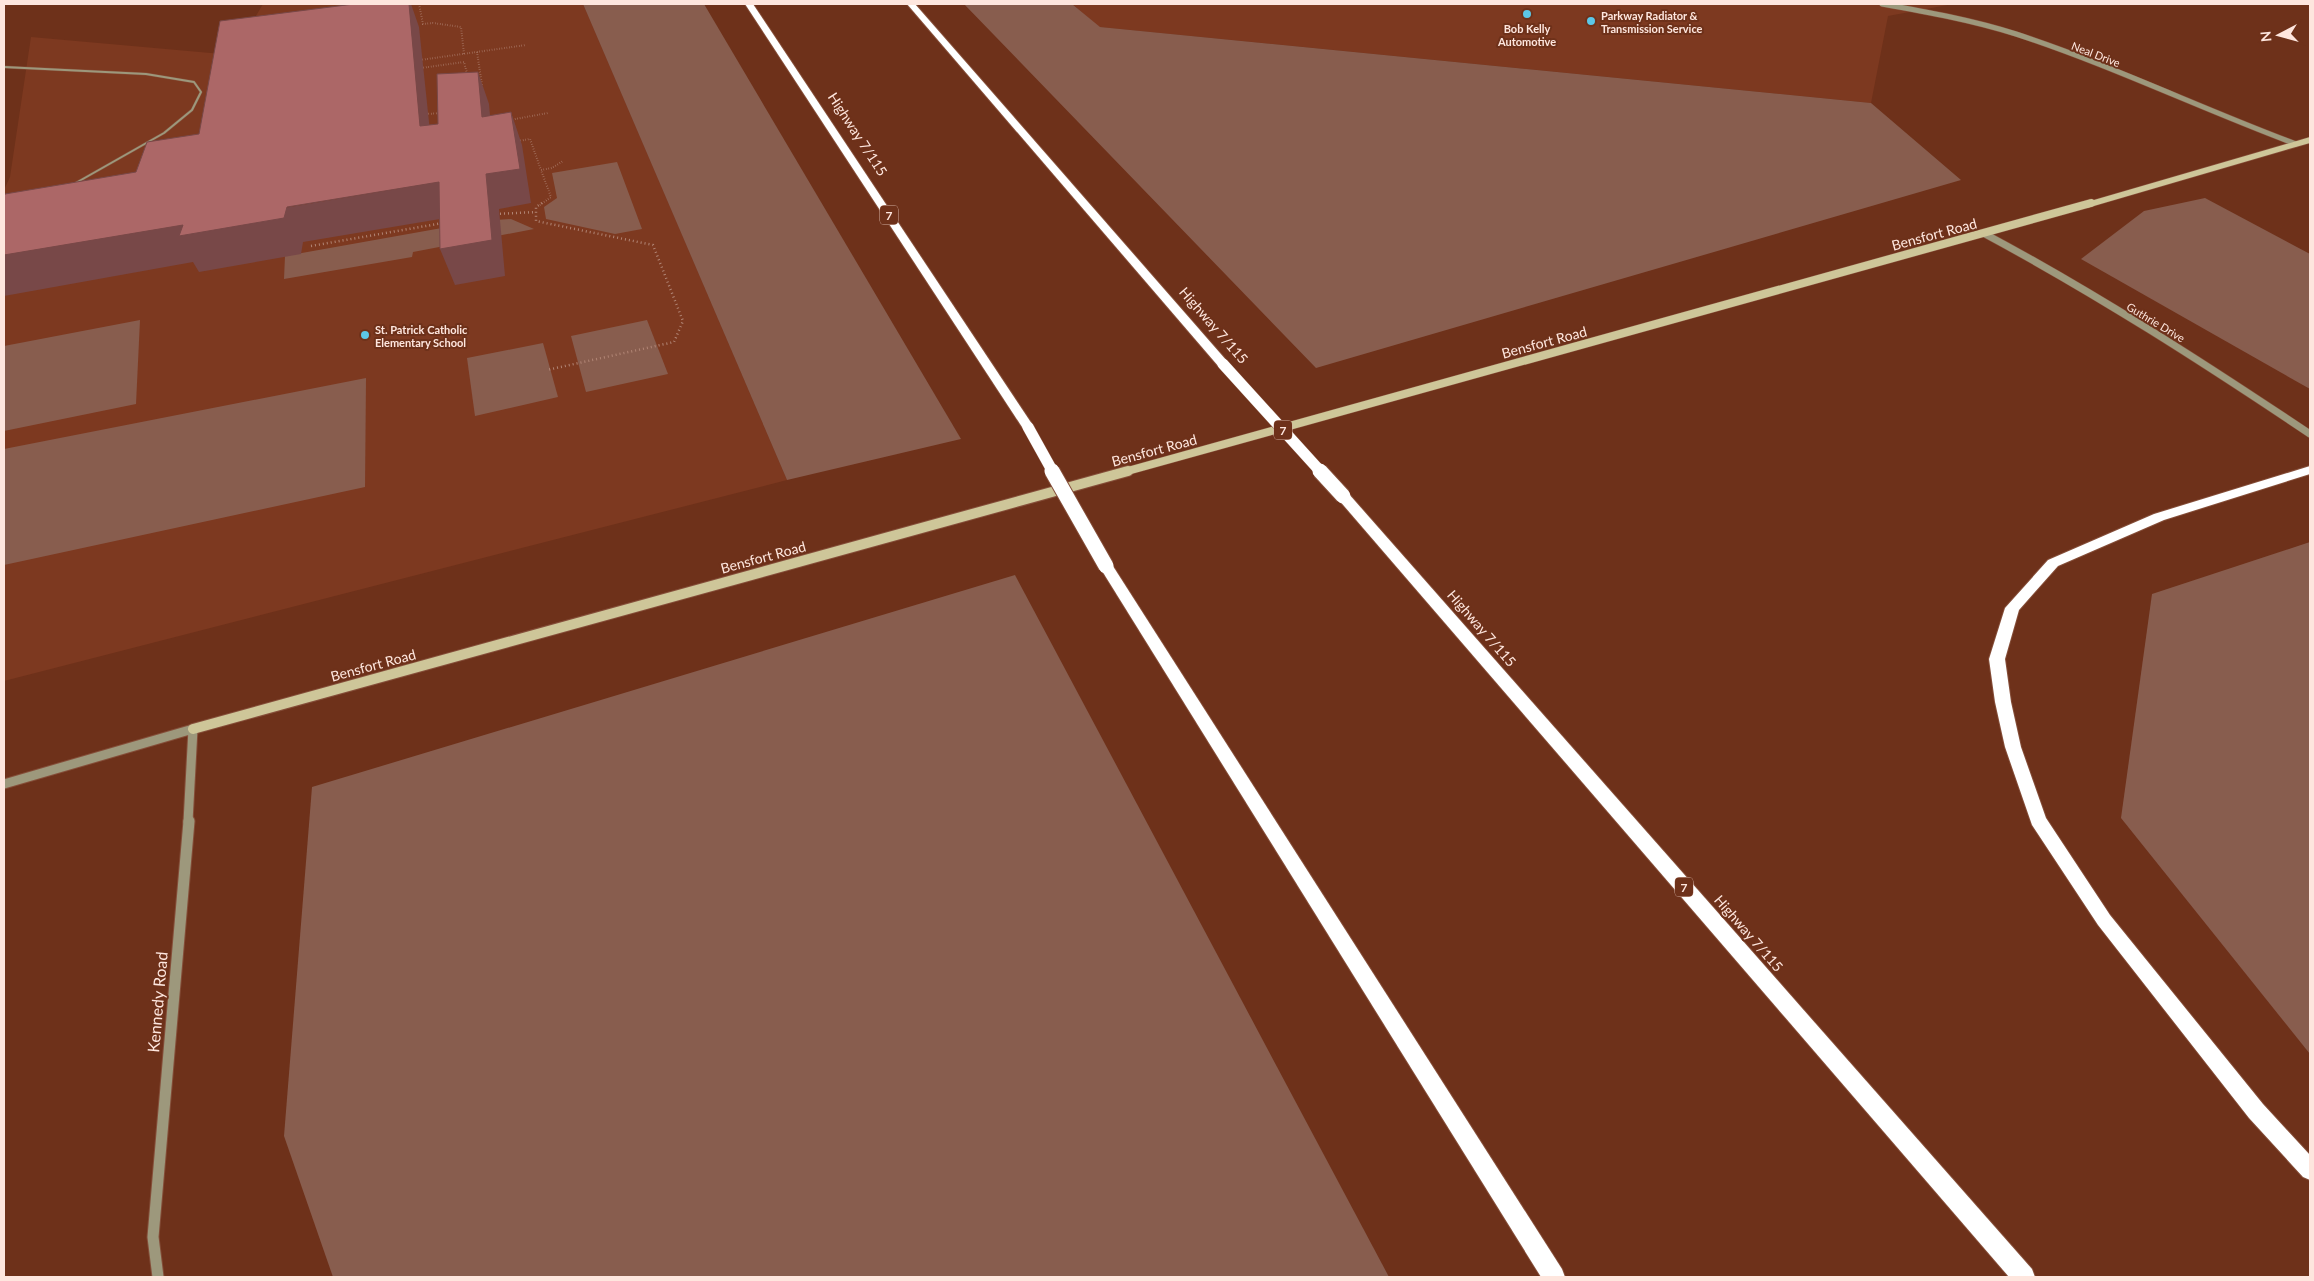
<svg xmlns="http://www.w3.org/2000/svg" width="2314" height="1281" font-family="Lato,sans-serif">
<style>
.built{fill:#7d3920}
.green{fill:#885d4e}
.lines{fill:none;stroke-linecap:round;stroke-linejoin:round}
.service-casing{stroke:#854e39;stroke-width:3}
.tertiary-far3-casing{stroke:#854e39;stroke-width:6}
.tertiary-far2-casing{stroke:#854e39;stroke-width:8}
.tertiary-far1-casing{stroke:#854e39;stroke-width:11}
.tertiary-casing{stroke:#854e39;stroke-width:13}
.secondary-far2-casing{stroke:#854e39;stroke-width:7}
.secondary-far1-casing{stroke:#854e39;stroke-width:9}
.secondary-casing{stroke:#854e39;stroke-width:12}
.motorway-casing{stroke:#854e39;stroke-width:2}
.path-far1{stroke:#b18575;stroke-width:2;stroke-dasharray:0.5 2;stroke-linecap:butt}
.path{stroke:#b18575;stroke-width:2.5;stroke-dasharray:1 3;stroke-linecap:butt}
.service{stroke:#9d987c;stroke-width:2}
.tertiary-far3{stroke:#9d987c;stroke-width:5}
.tertiary-far2{stroke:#9d987c;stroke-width:7}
.tertiary-far1{stroke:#9d987c;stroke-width:9}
.tertiary{stroke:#9d987c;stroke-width:11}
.secondary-far2{stroke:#cec699;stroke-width:5.5}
.secondary-far1{stroke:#cec699;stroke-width:8}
.secondary{stroke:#cec699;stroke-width:10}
.motorway{fill:#fff;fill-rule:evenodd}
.motorway-bridge-far1-casing{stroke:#854e39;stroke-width:12;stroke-linecap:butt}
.motorway-bridge-casing{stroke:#854e39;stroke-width:17;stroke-linecap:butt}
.motorway-bridge-far1{stroke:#fff;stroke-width:11}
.motorway-bridge{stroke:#fff;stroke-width:15}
.shaded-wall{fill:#784848}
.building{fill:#ac6767;stroke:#784848}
.poi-dot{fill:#5cc7e7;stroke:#6e311a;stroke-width:2}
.labels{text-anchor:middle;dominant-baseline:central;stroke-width:4;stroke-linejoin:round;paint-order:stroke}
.far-poi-label{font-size:11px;font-weight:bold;fill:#fee6de;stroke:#6e311a;text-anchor:start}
.far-street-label{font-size:11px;fill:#fee6de;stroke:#6e311a}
.shield{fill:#6e311a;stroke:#d3b0a3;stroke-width:1}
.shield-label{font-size:12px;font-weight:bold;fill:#fee6de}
.street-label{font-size:14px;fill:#fee6de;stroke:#6e311a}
.near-street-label{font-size:16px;fill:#fee6de;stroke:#6e311a}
</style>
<rect width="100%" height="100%" fill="#6e311a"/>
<!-- built -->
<g class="built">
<path d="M263,4H583L787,480L4,681V190L10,177L31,37L233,55Z"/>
<path d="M1072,4H1953L1888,16L1871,103L1099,27Z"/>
</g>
<!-- green -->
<g class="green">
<path d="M583,4H704L961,439L787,480Z"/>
<path d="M964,4H1072L1100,27L1871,103L1961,180L1316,368Z"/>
<path d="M617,162L642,229L615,234L546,219L544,207L557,198L552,173Z"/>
<path d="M2205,198L2310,254V389L2081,259L2144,211Z"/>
<path d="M511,219L534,229L413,252L412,257L284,279L285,256L481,221Z"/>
<path d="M140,320L136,404L4,431V346Z"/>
<path d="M647,320L668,374L586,392L571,336Z"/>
<path d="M543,343L558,397L475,416L467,358Z"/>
<path d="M366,378L365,487L4,565V449Z"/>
<path d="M2310,542V1054L2121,818L2152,594Z"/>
<path d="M1015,575L1389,1277H333L284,1136L312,787Z"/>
</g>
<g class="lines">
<defs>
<path id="service" d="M4,67L146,74L194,82L201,92L192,110L164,133L74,184"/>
<path id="tertiary-far3" d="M1882,4C1927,12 1972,20 2016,34C2111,65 2202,109 2296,144"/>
<path id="tertiary-far2" d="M1985,234C2097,294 2204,363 2310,434"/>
<path id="tertiary-far1" d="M4,784L193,729L188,822"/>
<path id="tertiary" d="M158,1277L153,1237L189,821"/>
<path id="secondary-far2" d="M2087,205L2310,140"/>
<path id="secondary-far1" d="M1124,472L2091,203"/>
<path id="secondary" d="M193,729L1128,471"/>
<g id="motorway">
<path d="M745,4H753L1034,427L1032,430H1024L1022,427Z"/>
<path d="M907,4H915L1227,361L1229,364L1227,367H1219Z"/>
<path d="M2310,466V474L2164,520L2058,566L2019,610L2005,659L2011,702L2021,747L2046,818L2110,915L2263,1104L2310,1155V1180L2303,1177L2249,1118L2098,925L2032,825L2005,747L1995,702L1989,659L2005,608L2048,560L2154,514Z"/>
<path d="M1343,492L1348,493L2032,1269L2035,1277H2009L1338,499L1336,496Z"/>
<path d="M1106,561L1111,563L1562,1269L1565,1277H1541L1099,566Z"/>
</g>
</defs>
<!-- service casing -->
<use href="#service" class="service-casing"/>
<!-- tertiary-far3 casing -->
<use href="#tertiary-far3" class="tertiary-far3-casing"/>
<!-- tertiary-far2 casing -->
<use href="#tertiary-far2" class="tertiary-far2-casing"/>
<!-- tertiary-far1 casing -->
<use href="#tertiary-far1" class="tertiary-far1-casing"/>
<!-- tertiary casing -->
<use href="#tertiary" class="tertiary-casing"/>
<!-- secondary-far2 casing -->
<use href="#secondary-far2" class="secondary-far2-casing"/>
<!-- secondary-far1 casing -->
<use href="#secondary-far1" class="secondary-far1-casing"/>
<!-- secondary casing -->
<use href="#secondary" class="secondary-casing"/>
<!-- motorway casing -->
<use href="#motorway" class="motorway-casing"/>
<!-- path-far1 -->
<g class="path-far1">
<path d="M419,4L423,24L433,23L461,27L464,54"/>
<path d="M477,52L482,85"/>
<path d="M420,60L526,45"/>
<path d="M421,68L464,62L468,77"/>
<path d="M426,114L442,113"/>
<path d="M510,120L548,113"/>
<path d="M518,141L530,139L541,170"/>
<path d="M540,205L551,197L541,170L552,168L563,161"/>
</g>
<!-- path -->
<g class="path">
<path d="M542,203L536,207V221L653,245L683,321L674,342L547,370"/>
<path d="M496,214L536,212"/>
<path d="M311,246L443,223"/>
</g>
<!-- service -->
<use href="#service" class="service"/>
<!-- tertiary-far3 -->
<use href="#tertiary-far3" class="tertiary-far3"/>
<!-- tertiary-far2 -->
<use href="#tertiary-far2" class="tertiary-far2"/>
<!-- tertiary-far1 -->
<use href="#tertiary-far1" class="tertiary-far1"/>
<!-- tertiary -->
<use href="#tertiary" class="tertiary"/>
<!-- secondary-far2 -->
<use href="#secondary-far2" class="secondary-far2"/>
<!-- secondary-far1 -->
<use href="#secondary-far1" class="secondary-far1"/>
<!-- secondary -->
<use href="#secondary" class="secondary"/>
<!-- motorway -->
<use href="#motorway" class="motorway"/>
<defs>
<g id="motorway-bridge-far1">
<path d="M1223,364L1321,472"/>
<path d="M1028,427L1053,472"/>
</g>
<g id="motorway-bridge">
<path d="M1052,471L1106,566"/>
<path d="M1320,471L1343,496"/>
</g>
</defs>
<!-- motorway-bridge-far1 casing -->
<use href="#motorway-bridge-far1" class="motorway-bridge-far1-casing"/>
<!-- motorway-bridge casing -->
<use href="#motorway-bridge" class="motorway-bridge-casing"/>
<!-- motorway-bridge-far1 -->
<use href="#motorway-bridge-far1" class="motorway-bridge-far1"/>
<!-- motorway-bridge -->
<use href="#motorway-bridge" class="motorway-bridge"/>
</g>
<!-- shaded-wall -->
<g class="shaded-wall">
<path d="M409,4H411L419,27L433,160L420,126Z"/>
<path d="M478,72L489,104L493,150L482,117Z"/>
<path d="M511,112L522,145L531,203L499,209L505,276L455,285L440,249L486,174Z"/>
<path d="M439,182L452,217L303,242L301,254L199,272L193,262L4,296V255Z"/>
</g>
<!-- building -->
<path class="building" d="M354,4H409L420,126L438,124L437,74L478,72L482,117L511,112L520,169L486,174L492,240L440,249L439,182L287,207L284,218L179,236L183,225L4,255V197L5,194L136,172L147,142L199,134L220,21Z"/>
<!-- markers -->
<g class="poi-dot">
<circle cx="1527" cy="14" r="5"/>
<circle cx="1591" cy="21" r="5"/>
<circle cx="365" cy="335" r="5"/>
</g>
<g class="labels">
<!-- far-poi labels -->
<g class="far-poi-label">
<text x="1601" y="15">Parkway Radiator &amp;<tspan x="1601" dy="13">Transmission Service</tspan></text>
<text x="1527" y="28" text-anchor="middle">Bob Kelly<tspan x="1527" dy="13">Automotive</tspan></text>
<text x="375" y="329">St. Patrick Catholic<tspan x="375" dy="13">Elementary School</tspan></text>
</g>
<!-- far-street labels -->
<g class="far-street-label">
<text transform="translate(2096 54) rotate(21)">Neal Drive</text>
<text transform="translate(2156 322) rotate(31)">Guthrie Drive</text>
</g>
<!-- shield labels -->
<g class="shield">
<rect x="880" y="205.5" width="18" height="19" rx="4"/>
<rect x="1274" y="420.5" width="18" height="19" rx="4"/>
<rect x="1675" y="877.5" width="18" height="19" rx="4"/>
</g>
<g class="shield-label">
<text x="889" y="215">7</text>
<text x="1283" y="430">7</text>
<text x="1684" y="887">7</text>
</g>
<!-- street labels -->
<g class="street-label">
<text transform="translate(858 134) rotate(57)">Highway 7/115</text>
<text transform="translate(1934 234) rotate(-15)">Bensfort Road</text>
<text transform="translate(1214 325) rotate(49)">Highway 7/115</text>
<text transform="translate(1544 342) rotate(-15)">Bensfort Road</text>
<text transform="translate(1154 450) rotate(-15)">Bensfort Road</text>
<text transform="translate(763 557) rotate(-15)">Bensfort Road</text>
<text transform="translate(1482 628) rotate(49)">Highway 7/115</text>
<text transform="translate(373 665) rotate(-15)">Bensfort Road</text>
<text transform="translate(1749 933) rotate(49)">Highway 7/115</text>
</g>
<!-- near-street labels -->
<g class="near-street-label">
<text transform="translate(157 1002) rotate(-85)">Kennedy Road</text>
</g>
</g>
<!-- border -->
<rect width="2314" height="1281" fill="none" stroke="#fee6de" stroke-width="10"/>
<!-- north arrow -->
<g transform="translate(2279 35) rotate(264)" stroke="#6e311a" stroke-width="4" paint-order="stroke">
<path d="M0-4L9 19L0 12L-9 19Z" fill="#fee6de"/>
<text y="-8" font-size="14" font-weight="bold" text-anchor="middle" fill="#fee6de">N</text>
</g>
</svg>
